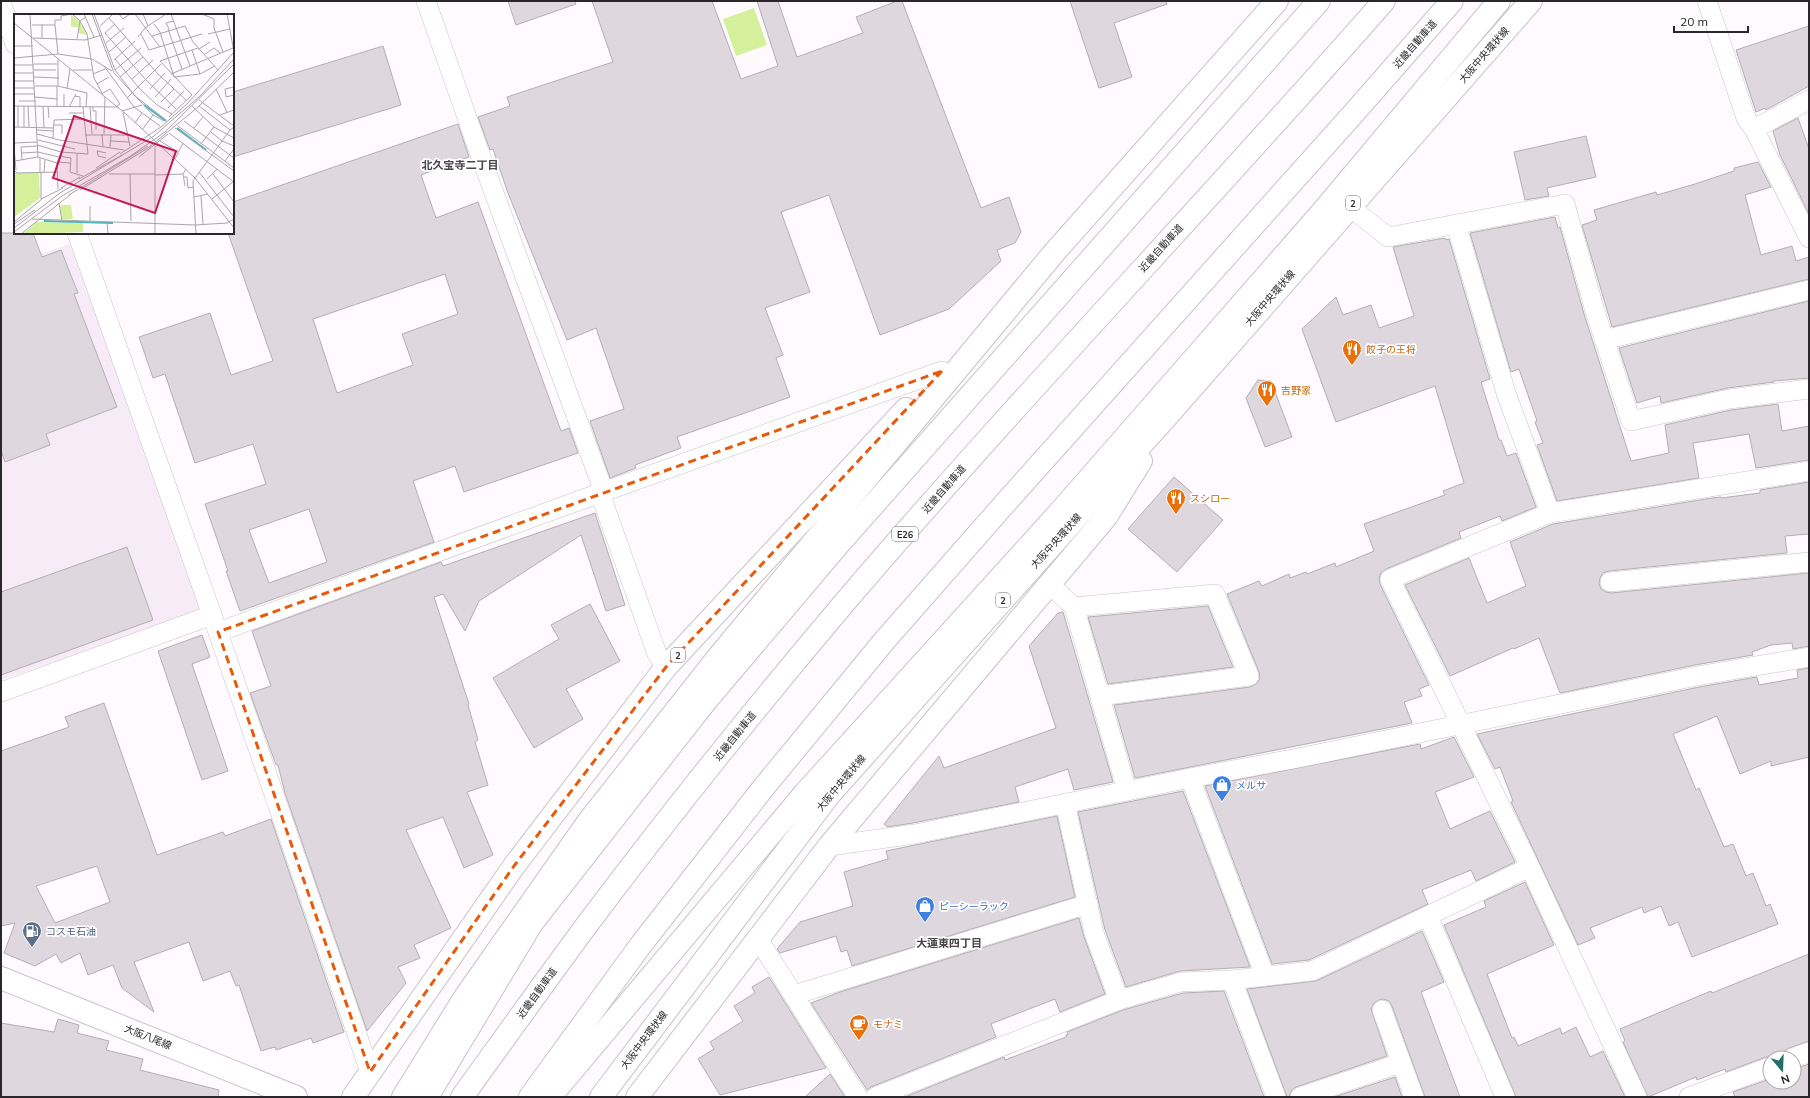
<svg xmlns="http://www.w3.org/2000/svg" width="1810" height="1098" font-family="Mulish,'Noto Sans JP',sans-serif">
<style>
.built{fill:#f7ebf7}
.park{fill:#d4f09b}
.building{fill:#ded8de;stroke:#b4aeb4;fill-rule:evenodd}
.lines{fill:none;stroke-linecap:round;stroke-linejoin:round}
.minor-casing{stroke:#c9c3c9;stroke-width:20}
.secondary-casing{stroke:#c9c3c9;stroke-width:24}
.primary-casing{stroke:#c9c3c9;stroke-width:24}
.motorway-casing{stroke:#c9c3c9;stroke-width:24}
.minor{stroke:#fff;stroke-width:19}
.secondary{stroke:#fff;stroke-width:22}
.primary{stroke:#fff;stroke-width:22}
.motorway{stroke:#fff;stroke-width:22}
.marked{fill:none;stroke:#e8590c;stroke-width:3;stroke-dasharray:8 5;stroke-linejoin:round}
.labels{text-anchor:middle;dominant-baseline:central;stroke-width:3.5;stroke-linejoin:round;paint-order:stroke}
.shield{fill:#fff;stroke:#696869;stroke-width:1}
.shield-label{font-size:9px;font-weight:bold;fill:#292729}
.street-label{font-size:10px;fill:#292729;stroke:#fff}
.food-label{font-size:10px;fill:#c56008;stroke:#fff;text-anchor:start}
.shop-label{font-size:10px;fill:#366cbe;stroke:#fff;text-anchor:start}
.service-label{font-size:10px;fill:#4e5e75;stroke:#fff;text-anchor:start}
.neighbourhood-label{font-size:11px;font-weight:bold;fill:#484448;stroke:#fff}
.inset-river{fill:none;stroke:#4ab6bf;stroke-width:2}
.inset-road{fill:none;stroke:#a9a6a9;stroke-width:1}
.view{fill:#c2185b;fill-opacity:0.15;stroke:#c2185b;stroke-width:2}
.inset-edge{fill:none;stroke:#292729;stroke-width:2}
</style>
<rect width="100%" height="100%" fill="#fefafe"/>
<!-- built -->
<path class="built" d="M76,242L201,612L1,680V267Z"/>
<!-- park -->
<path class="park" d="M754,8L767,45L736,56L723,19Z"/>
<!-- building -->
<g class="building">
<path d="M508,1H575L576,4L516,25Z"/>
<path d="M592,1H712L741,79L778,66L757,1H778L797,57L863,33L856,17L897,1H902L981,208L1009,197L1021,232L1015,243L997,250L1001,261L949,309L880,335L829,195L781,212L810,292L765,308L783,355L776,358L790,397L677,437L681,448L635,465L636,468L610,478L590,421L624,409L596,328L567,340L508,193L493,149L490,150L478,117L510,106L507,97L613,62Z"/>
<path d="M1070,1H1166L1167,4L1114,23L1132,77L1099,88Z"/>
<path d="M1809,26V86L1766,110L1765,108L1756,112L1736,50Z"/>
<path d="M383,46L401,105L233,157V92Z"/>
<path d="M1798,118L1809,149V214L1780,155L1773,131Z"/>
<path d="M458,124L469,157L421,175L436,218L478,202L561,431L569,428L578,453L464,492L455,466L413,481L434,542L240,611L226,571H228L205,504L266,484L253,444L195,463L165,374L153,378L139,337L210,313L231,375L273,361L228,233H233V202ZM445,274L458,314L402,334L413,365L337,393L313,319ZM309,509L327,562L269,583L249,530Z"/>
<path d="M1586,136L1596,177L1547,188L1549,196L1525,200L1514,152Z"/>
<path d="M1758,162L1771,187L1745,195L1761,255L1792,246L1796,261L1809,257V279L1612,327L1582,225L1597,220L1594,210L1656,192L1657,195L1695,184L1734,171V168Z"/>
<path d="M1555,217L1558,228L1560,227L1584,314L1631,461L1669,453L1665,425L1731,410L1778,404L1782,431L1809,426V460L1756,468L1749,434L1693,443L1699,478L1557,501L1537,445L1543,443L1535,422L1537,421L1519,369L1511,372L1470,233Z"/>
<path d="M1,233H33L42,257L61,250L78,293L74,294L117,407L46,434L50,445L5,462L1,450Z"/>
<path d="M1445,238L1446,240L1449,239L1490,379L1481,382L1499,440H1501L1507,456L1516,453L1536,507L1502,521L1500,516L1459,532L1461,538L1386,569L1381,573L1379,578L1380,584L1429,685L1419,689L1422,696L1404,702L1412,723L1135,778L1114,705L1250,687L1256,684L1260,679L1259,672L1227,594L1259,581L1262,586L1289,574L1290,578L1306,572L1307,574L1335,563L1336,567L1374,551L1364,524L1445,495L1443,491L1464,483L1435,386L1336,422L1302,329L1336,297L1343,315L1371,305L1379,328L1414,316L1393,247Z"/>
<path d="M1809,301V378L1774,381V382L1728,388L1661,403L1660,396L1637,403L1619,348Z"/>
<path d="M1258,380L1271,381L1292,437L1265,447L1246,398Z"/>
<path d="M1174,477L1223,520L1177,572L1128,529Z"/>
<path d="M1809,482V534L1785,536L1787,553L1609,571L1603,573L1600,578L1599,583L1601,589L1606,592L1611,593L1809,573V646L1793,649L1792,643L1771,645L1752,652L1753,655L1695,665L1560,693L1539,638L1514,649L1513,648L1450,676L1405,585L1469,558L1487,603L1526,586L1510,542L1553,524L1712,498L1721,497V498L1760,493V490Z"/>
<path d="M595,513L625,605L606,611L581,535L479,601L465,631L443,594L434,597L469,704L468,705L478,740L475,742L488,785L467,792L493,855L464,868L443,817L406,830L451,928L414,945L420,958L398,967L406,983L367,1031L285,793L278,765H276L250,693L271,686L252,631L441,562L443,566Z"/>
<path d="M127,547L153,620L1,675V592Z"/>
<path d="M590,604L620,661L566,689L583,719L534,748L493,678L559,639L551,625Z"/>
<path d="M1208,606L1233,667L1108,684L1088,617Z"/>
<path d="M1063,612L1113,782L1074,790L1068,769L1015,787L1019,802L913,823L887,827L884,824L939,756L944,768L1056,728L1029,646L1058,613Z"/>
<path d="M202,635L210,657L192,664L228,771L202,780L158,651Z"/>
<path d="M1809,668V757L1771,766V761L1740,774L1717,716L1673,734L1696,790L1699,788L1724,847L1733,844L1746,876L1753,873L1766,906L1770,904L1778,924L1692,957L1678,922L1669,926L1661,906L1644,913L1642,907L1590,928L1595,938L1578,945L1511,802L1513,801L1500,767L1495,769L1477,734L1699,687L1757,677L1759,685L1798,678L1797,670Z"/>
<path d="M104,703L157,855L223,832L225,836L271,819L344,1032L313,1043L311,1038L276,1050L275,1047L261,1051L239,985L236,986L230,971L203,981L189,942L134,962L154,1012L122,988L113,965L88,975L80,953L61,963L56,954L35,966L4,953L15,923L1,926V751L69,727L65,717ZM97,866L110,902L55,923L36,886Z"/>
<path d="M1454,737L1474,777L1435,792L1450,829L1490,811L1515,862L1476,881L1471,870L1422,890L1428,904L1309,960L1272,964L1205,786L1420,744L1421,749Z"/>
<path d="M1183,791L1250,967L1180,971L1126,987L1105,930L1078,812Z"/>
<path d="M1057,816L1075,897L852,966L847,950L841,952L836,936L780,953L777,949L800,922L853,906L844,872L888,859L886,851Z"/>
<path d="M1525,882L1554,945L1487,974L1512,1038L1514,1037L1518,1046L1560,1028L1562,1034L1576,1027L1590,1057L1603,1051L1625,1097H1516L1444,925L1486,907L1484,901Z"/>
<path d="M1079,918L1084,937L1105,994L1060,1012L1055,999L993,1023L991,1024L996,1037L871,1087L867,1090L811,1003L840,992Z"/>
<path d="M1422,931L1444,982L1421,992L1460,1097H1425L1392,1006L1389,1001L1383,999L1379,1000L1374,1003L1371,1009L1387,1056L1296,1087L1292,1090L1289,1097H1287L1247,989L1316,981Z"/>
<path d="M1809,954V1041L1789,1048L1784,1051L1782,1058L1766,1057L1726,1072L1725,1069L1697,1080L1696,1077L1648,1097L1623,1042L1625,1041L1620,1029L1711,991L1712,993Z"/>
<path d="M769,977L826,1068L720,1095L698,1059L714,1049L710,1042L743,1021L734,1006L755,993L752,987Z"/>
<path d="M1224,991L1264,1097H905L1004,1057L1005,1060L1066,1037V1035L1068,1034L1067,1032L1123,1010L1183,993Z"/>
<path d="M58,1019L79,1025L77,1033L109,1041L106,1050L143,1059L140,1070L219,1090L218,1097H1V1023L54,1032Z"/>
<path d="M1809,1064V1097H1735L1733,1092L1770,1079V1082H1794V1069Z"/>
<path d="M830,1074L845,1097H805Z"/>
<path d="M1395,1077L1402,1097H1334Z"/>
</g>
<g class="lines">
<defs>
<g id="minor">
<path d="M426,1L482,160L604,492"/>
<path d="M1707,1L1746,118L1754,129L1809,238"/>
<path d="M1,2L15,44"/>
<path d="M1754,129L1809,100"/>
<path d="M1350,207L1388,237L1565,204L1595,311L1631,421L1729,399L1809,389"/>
<path d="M1456,224L1506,393L1550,513"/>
<path d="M77,233L212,615L370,1072"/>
<path d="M1604,340L1809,290"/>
<path d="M600,493L657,654L666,667"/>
<path d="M1610,582L1809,562"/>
<path d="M1049,584L1074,607L1127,791"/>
<path d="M1074,607L1215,594L1249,676L1100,696"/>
<path d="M218,632L600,493L942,371"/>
<path d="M1,692L212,615"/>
<path d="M1190,778L1265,976"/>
<path d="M1065,803L1094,933L1119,1000"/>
<path d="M829,846L915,834L1190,778L1298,758L1697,676L1809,657"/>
<path d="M1428,916L1505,1097"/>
<path d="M758,939C792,991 823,1045 858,1097"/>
<path d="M1232,980L1276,1097"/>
<path d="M794,995L1088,904"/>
<path d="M1382,1010L1414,1097"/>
<path d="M1793,1058L1809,1052"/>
<path d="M875,1097L1119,1000L1181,982L1232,980L1312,971L1530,867"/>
<path d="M1300,1097L1401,1063"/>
<path d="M1637,1097L1530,867L1390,579L1550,513L1809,471"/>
<path d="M1689,1097L1770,1067"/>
</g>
<path id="secondary" d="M1,978L296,1097"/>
<g id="primary">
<path d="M353,1097L514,866L666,667L906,409"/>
<path d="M403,1097L465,997L588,822L719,656L1053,254L1277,1"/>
<path d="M601,1097L829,795L1176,406L1531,1"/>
<path d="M637,1097L829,846L1106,517L1141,461"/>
</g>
<g id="motorway">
<path d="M427,1097L532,923L705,702L838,545L1319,1"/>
<path d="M462,1097C504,1039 546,980 589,922C671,813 757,706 845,602C1020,397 1207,203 1384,1"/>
<path d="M530,1097L640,946L764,787L885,640L1008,500L1353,114L1452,1"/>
<path d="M550,1097L805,793L1058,514L1323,211L1499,1"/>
</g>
</defs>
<!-- minor casing -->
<use href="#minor" class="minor-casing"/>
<!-- secondary casing -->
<use href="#secondary" class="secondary-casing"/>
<!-- primary casing -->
<use href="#primary" class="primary-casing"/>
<!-- motorway casing -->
<use href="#motorway" class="motorway-casing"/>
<!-- minor -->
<use href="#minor" class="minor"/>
<!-- secondary -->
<use href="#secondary" class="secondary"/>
<!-- primary -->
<use href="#primary" class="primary"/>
<!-- motorway -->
<use href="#motorway" class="motorway"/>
</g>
<!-- marked area -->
<path class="marked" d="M942,371L666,667L514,866L370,1072L218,632Z"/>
<!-- icons -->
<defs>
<symbol id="restaurant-pin" viewBox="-11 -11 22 30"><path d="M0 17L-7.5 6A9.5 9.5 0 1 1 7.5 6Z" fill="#e8710a" stroke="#fff"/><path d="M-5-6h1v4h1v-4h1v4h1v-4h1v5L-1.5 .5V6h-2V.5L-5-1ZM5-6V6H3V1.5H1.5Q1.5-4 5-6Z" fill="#fff"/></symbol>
<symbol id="shop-pin" viewBox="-11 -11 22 30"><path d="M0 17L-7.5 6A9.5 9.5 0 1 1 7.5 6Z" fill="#3f7fe0" stroke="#fff"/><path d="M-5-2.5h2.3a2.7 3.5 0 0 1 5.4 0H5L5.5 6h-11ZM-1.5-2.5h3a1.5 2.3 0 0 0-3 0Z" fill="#fff"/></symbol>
<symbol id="fuel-pin" viewBox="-11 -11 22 30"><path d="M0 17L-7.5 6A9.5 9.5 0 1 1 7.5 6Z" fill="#5c6f8a" stroke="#fff"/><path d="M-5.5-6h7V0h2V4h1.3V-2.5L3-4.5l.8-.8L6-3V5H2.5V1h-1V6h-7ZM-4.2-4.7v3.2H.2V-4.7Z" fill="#fff"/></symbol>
<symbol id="cafe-pin" viewBox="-11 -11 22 30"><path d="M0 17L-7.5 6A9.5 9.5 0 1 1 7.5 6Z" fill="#e8710a" stroke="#fff"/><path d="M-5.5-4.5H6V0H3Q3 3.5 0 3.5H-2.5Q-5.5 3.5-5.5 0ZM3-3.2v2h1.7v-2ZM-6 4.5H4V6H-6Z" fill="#fff"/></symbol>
</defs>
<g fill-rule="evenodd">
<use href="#restaurant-pin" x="1341" y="338" width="22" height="30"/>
<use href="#restaurant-pin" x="1256" y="379" width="22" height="30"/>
<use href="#restaurant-pin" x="1165" y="487" width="22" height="30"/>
<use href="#shop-pin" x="1211" y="774" width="22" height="30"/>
<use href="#shop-pin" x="914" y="895" width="22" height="30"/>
<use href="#fuel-pin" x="21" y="920" width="22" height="30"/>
<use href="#cafe-pin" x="848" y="1013" width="22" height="30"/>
</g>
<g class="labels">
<!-- shield labels -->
<g class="shield">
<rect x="1346" y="196" width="14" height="14" rx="3"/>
<rect x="892" y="527" width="26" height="14" rx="3"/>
<rect x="996" y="593" width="14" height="14" rx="3"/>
<rect x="671" y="648" width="14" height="14" rx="3"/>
</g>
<g class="shield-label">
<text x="1353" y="203">2</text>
<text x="905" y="534">E26</text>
<text x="1003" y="600">2</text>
<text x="678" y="655">2</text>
</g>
<!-- street labels -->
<g class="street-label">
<text transform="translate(1415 44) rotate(-49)">近畿自動車道</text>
<text transform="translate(1484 55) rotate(-49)">大阪中央環状線</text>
<text transform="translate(1161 248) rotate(-48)">近畿自動車道</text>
<text transform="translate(1270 298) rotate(-49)">大阪中央環状線</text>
<text transform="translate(944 489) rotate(-49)">近畿自動車道</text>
<text transform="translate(1056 541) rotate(-48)">大阪中央環状線</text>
<text transform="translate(735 736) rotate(-51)">近畿自動車道</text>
<text transform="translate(841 783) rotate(-50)">大阪中央環状線</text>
<text transform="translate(537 993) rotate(-54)">近畿自動車道</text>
<text transform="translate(148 1037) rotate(22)">大阪八尾線</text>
<text transform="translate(644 1040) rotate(-53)">大阪中央環状線</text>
</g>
<!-- food labels -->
<g class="food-label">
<text x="1366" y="349">餃子の王将</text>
<text x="1281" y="390">吉野家</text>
<text x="1190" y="498">スシロー</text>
<text x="873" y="1024">モナミ</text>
</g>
<!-- shop labels -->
<g class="shop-label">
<text x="1236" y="785">メルサ</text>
<text x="939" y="906">ピーシーラック</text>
</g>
<!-- service labels -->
<g class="service-label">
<text x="46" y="931">コスモ石油</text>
</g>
<!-- neighbourhood labels -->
<g class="neighbourhood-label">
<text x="460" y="165">北久宝寺二丁目</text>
<text x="949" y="943">大蓮東四丁目</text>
</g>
</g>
<!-- overview -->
<g transform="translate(14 14)">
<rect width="220" height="220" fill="#fefafe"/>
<path d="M46,191H57L59,205H48Z" fill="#d4f09b"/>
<path d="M57,1L65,7L73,21L64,19L65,13H57ZM0,157L2,159H25L26,184L0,203ZM23,208L69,209V218L9,220Z" fill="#d4f09b"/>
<path class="inset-river" d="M130,91L152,107M163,114L192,136M30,207L99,209"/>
<path class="inset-road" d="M16,0L24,143L43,149M58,0L66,7L73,20L80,64L89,81M70,0L80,23M78,0L100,59L139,101L150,107M80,0L101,56L121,82L152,106M105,0L109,5L116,0M121,0L146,33M129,0L134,12M157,0L176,52M188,0L200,5V14L209,38M213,0L220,38M95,4L143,59L173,87M0,9L112,100L181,164L220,214M28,10V24M140,10L146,18L160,63L186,60L201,52M18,11H41L44,40M41,11V6H47V2L58,0M86,12L98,1M154,15L168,55M155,15L152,9L160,7M91,19L132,66L162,95M91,19L101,10M127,20L135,36L188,20M194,20L216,15M138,22L171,12L179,28L204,56M124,23L131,14L152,0M19,24L71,26L88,21M63,25L66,7L72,3M92,29L110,14M0,32H19M185,35L196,28M178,36L186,60M95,38L112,23M191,40L200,34L206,39M0,44L44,40L78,45L98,57M101,45L125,74L143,91L158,100M100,46L121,27M20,50H43M0,51H20M90,52L120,93L146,112M20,56H42M59,56H78M101,56L127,34M0,59H20M79,60L91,55M157,60L219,34M20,63L45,64M106,63L129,43M118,65L139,46M0,67H20M83,70L95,63M21,72H44L73,79L72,93M43,72V92M44,72V45M220,73L211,75L212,83L220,81M0,74H21M53,75L56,55M136,75L151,59M202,75L213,98M89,79L96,75L106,90L103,92M0,80H21M178,81L146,47L184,34M61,82L66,83V93M21,83L43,85M141,83L157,65M113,84L147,50M185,86L220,112M5,87H22M147,88L160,75M0,92L104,93M4,92V113M10,92V113M14,92L15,113M29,92L30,114M34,92L35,104M178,92L200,113L220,124M185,92L216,116L220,113M50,93V80M55,93L62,80M76,93L78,120M79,93V97H82V116M154,94L170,77M108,97L128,91M109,98L116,132M55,99H69M206,101L220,96M155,103L178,81M170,107L220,144M121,109L128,99M40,111H48V120M164,112L220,154M0,113L40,114M161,114L220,157M180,114L189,103M23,116L39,117M128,116L139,101M197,118L208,127L220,132M155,119L220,168M23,120L45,126L110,136M88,120L89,132M90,120L91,83M71,121H114M39,124L40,106L70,105M24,126L61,135M97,127L115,128M146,127L164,138M0,129L23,128M187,130L200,113M23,131L47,138M0,133L2,156M96,133L97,121M47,138L74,140L69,93M8,139L24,138L45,143M106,140L147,113L173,90L220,38M45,142L57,144L56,158L69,162M125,143L154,120M92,144L84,142L83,137L92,139M161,145L169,129M8,146L7,133L24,132M1,147L24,143M211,147L220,135M44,148L56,149M82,154L106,138M0,156L3,159L44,158M26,158V144M27,158V185M30,158L31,146M185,158L220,203M63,159V140M95,160H141M116,160L117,207M199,160L220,188M141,161L169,160M170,163H173L174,174L179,173M65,165L108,141M193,165L203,155M171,172L169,160L172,155M47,174L66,163M44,175L43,149L51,127M66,176L134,134L183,94L220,58M55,181L134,132M187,182L189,210M180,183L194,180M27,185L49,174M198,185L220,167M45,189L48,207M18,205L181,211L213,209L220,205M76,207V192M0,208L28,185M93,208L94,220M0,210L21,196M0,214L46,179L140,122L186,82L220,45M0,218L48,182L115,143L151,118L220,50M7,220L57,180M141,220V132M182,220L179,167L216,116"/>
<path class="view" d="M60,102L162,137L141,199L39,164Z"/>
<rect width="220" height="220" class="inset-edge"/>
</g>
<!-- border -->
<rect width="1810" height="1098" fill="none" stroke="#292729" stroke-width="4"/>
<!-- north arrow -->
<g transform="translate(1782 1070) rotate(161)"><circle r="19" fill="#ffffff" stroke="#a9a9a9"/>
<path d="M0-3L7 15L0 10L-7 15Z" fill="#266f69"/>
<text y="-6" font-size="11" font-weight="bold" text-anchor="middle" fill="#292729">N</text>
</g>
<!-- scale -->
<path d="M1674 26v6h74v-6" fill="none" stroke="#292729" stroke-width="2"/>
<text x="1680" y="26" font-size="12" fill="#292729" stroke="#ffffff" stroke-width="3" paint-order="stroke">20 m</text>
</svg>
